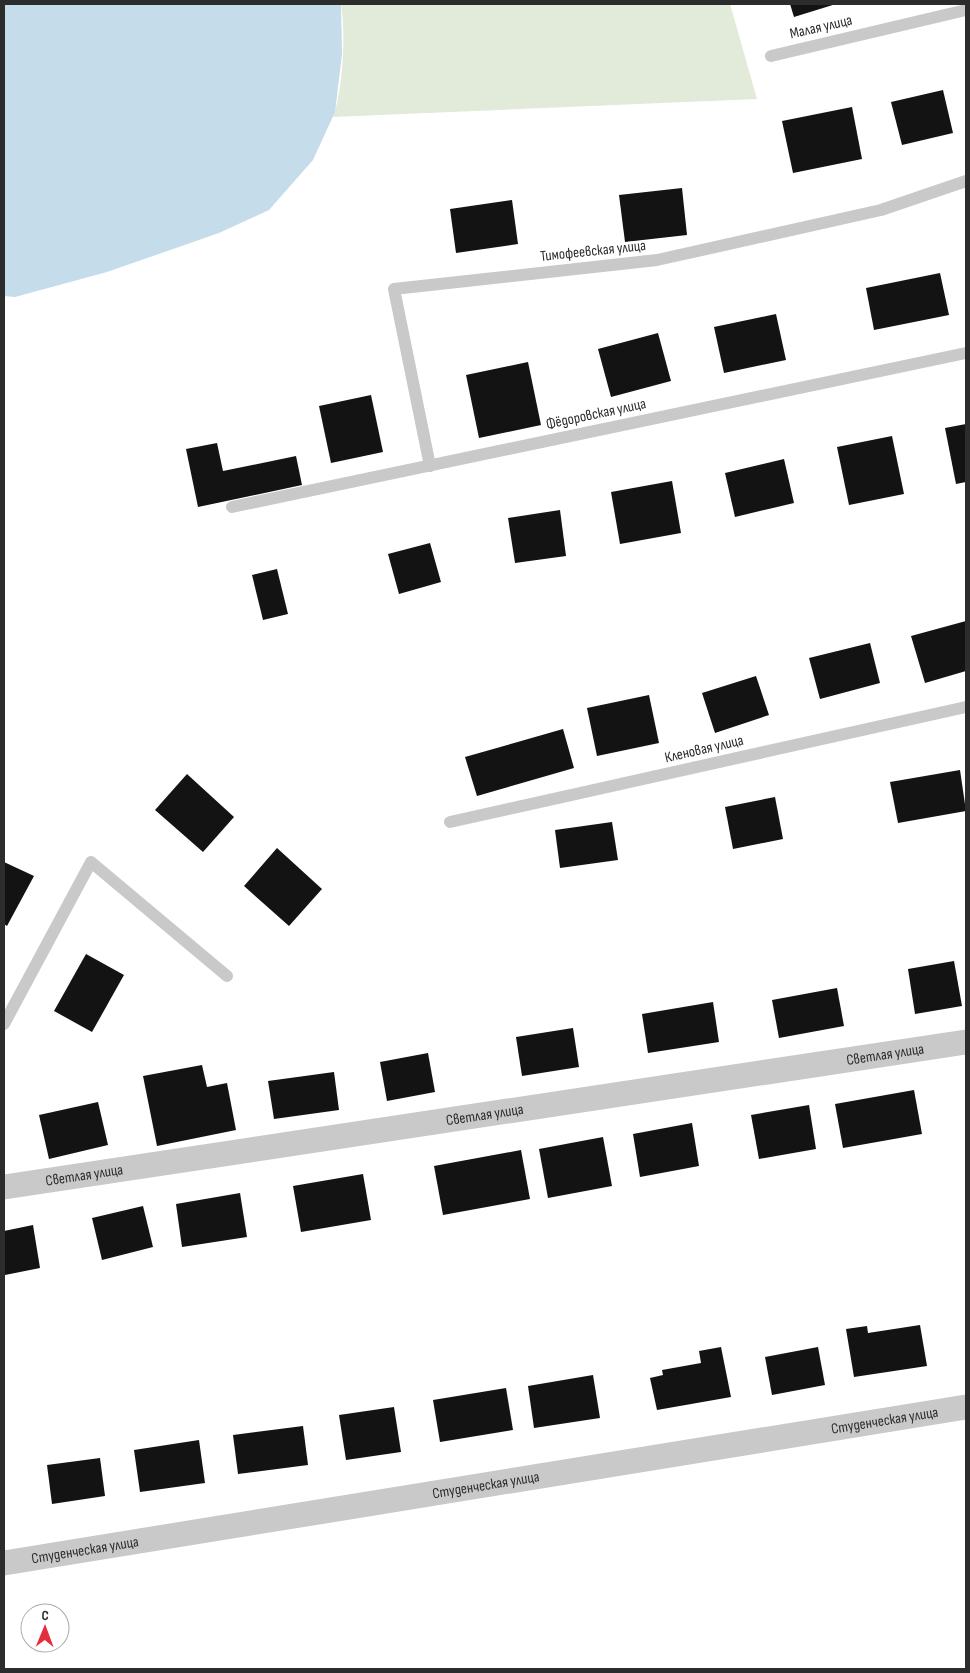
<svg xmlns="http://www.w3.org/2000/svg" width="970" height="1673" font-family="'Sofia Sans Condensed',sans-serif">
<style>
.green{fill:#e2ead9}
.water{fill:#c5dcea}
.building{fill:#131313}
.lines{fill:none;stroke-linecap:round;stroke-linejoin:round}
.lane{stroke:#c9c9c9;stroke-width:12}
.street{stroke:#c9c9c9;stroke-width:25}
.labels{text-anchor:middle;dominant-baseline:central;stroke-width:5;stroke-linejoin:round;paint-order:stroke}
.street-label{font-size:15px;fill:#2c2c2c;stroke:#fff}
</style>
<rect width="100%" height="100%" fill="#fff"/>
<!-- green -->
<path class="green" d="M341,4H730L757,99L333,117C343,90 346,33 341,4Z"/>
<!-- water -->
<path class="water" d="M4,4H341L342,54L335,112L313,160L269,210L219,233L107,272L15,297L4,296Z"/>
<!-- building -->
<g class="building">
<path d="M790,4H836L794,17Z"/>
<path d="M943,90L953,133L902,145L891,102Z"/>
<path d="M852,107L862,159L793,173L782,121Z"/>
<path d="M682,188L687,235L625,242L619,195Z"/>
<path d="M512,200L518,244L456,253L450,209Z"/>
<path d="M940,273L949,315L874,330L866,288Z"/>
<path d="M776,314L786,360L724,373L714,327Z"/>
<path d="M658,333L671,381L611,397L598,349Z"/>
<path d="M528,362L541,425L479,438L466,375Z"/>
<path d="M371,395L383,452L331,463L319,406Z"/>
<path d="M966,424V482L956,484L945,428Z"/>
<path d="M892,436L904,494L849,505L837,447Z"/>
<path d="M217,443L223,471L296,456L302,485L198,507L186,449Z"/>
<path d="M784,459L794,503L735,517L725,473Z"/>
<path d="M672,481L681,533L620,544L611,492Z"/>
<path d="M560,510L566,556L515,563L508,518Z"/>
<path d="M430,543L441,582L399,594L388,554Z"/>
<path d="M277,569L288,614L263,620L252,575Z"/>
<path d="M966,621V671L925,683L911,636Z"/>
<path d="M870,643L880,683L820,699L809,658Z"/>
<path d="M756,676L769,715L715,733L702,693Z"/>
<path d="M649,695L659,743L597,756L587,708Z"/>
<path d="M563,729L574,768L477,796L465,757Z"/>
<path d="M960,770L966,811L898,823L890,782Z"/>
<path d="M187,774L234,817L203,852L155,810Z"/>
<path d="M775,797L783,839L733,849L725,807Z"/>
<path d="M612,822L618,860L560,868L555,830Z"/>
<path d="M277,848L322,889L289,926L244,886Z"/>
<path d="M4,862L34,876L7,926L4,924Z"/>
<path d="M86,954L124,975L92,1032L54,1011Z"/>
<path d="M954,961L962,1006L915,1014L908,969Z"/>
<path d="M837,988L844,1026L779,1038L772,1000Z"/>
<path d="M713,1002L719,1042L648,1053L642,1014Z"/>
<path d="M573,1028L579,1067L522,1076L516,1037Z"/>
<path d="M428,1053L435,1092L387,1101L380,1062Z"/>
<path d="M202,1065L207,1087L227,1083L236,1130L157,1146L143,1076Z"/>
<path d="M334,1072L339,1110L274,1119L268,1081Z"/>
<path d="M914,1090L922,1134L843,1148L835,1104Z"/>
<path d="M98,1102L108,1145L49,1159L39,1115Z"/>
<path d="M809,1105L816,1149L759,1159L751,1115Z"/>
<path d="M692,1123L699,1166L640,1177L633,1134Z"/>
<path d="M603,1137L612,1186L548,1198L539,1149Z"/>
<path d="M521,1150L530,1199L443,1215L434,1166Z"/>
<path d="M363,1174L371,1220L301,1232L293,1186Z"/>
<path d="M240,1193L247,1237L182,1247L176,1204Z"/>
<path d="M143,1206L153,1247L102,1260L92,1218Z"/>
<path d="M33,1225L40,1268L5,1275L4,1231Z"/>
<path d="M920,1325L927,1366L854,1377L846,1329L867,1326L868,1333Z"/>
<path d="M721,1347L731,1397L657,1410L650,1378L663,1375L662,1370L701,1363L699,1351Z"/>
<path d="M818,1347L825,1385L772,1395L765,1357Z"/>
<path d="M593,1375L600,1418L534,1428L528,1386Z"/>
<path d="M506,1388L513,1430L440,1442L433,1400Z"/>
<path d="M394,1407L401,1452L346,1460L339,1415Z"/>
<path d="M303,1426L308,1465L238,1474L233,1435Z"/>
<path d="M199,1440L205,1483L140,1492L134,1450Z"/>
<path d="M100,1458L105,1496L52,1504L47,1465Z"/>
</g>
<g class="lines">
<!-- lane -->
<g class="lane">
<path d="M771,56L966,10"/>
<path d="M430,466L394,289L657,260L881,210L966,181"/>
<path d="M232,507L966,353"/>
<path d="M450,822L966,707"/>
<path d="M4,1024L91,862L227,976"/>
</g>
<!-- street -->
<g class="street">
<path id="s1" d="M4,1187L966,1042"/>
<path id="s2" d="M4,1563L966,1407"/>
</g>
</g>
<g class="labels">
<!-- street labels -->
<g class="street-label">
<text transform="translate(821 27) rotate(-13)">Малая улица</text>
<text transform="translate(593 251) rotate(-6)">Тимофеевская улица</text>
<text transform="translate(596 414) rotate(-12)">Фёдоровская улица</text>
<text transform="translate(704 749) rotate(-13)">Кленовая улица</text>
<text stroke="none"><textPath href="#s1" startOffset="891">Светлая улица</textPath></text>
<text stroke="none"><textPath href="#s1" startOffset="486">Светлая улица</textPath></text>
<text stroke="none"><textPath href="#s1" startOffset="81">Светлая улица</textPath></text>
<text stroke="none"><textPath href="#s2" startOffset="892">Студенческая улица</textPath></text>
<text stroke="none"><textPath href="#s2" startOffset="488">Студенческая улица</textPath></text>
<text stroke="none"><textPath href="#s2" startOffset="82">Студенческая улица</textPath></text>
</g>
</g>
<!-- border -->
<rect width="970" height="1673" fill="none" stroke="#2c2c2c" stroke-width="10"/>
<!-- north arrow -->
<g transform="translate(45 1628) rotate(1)"><circle r="24" fill="#ffffff" stroke="#ababab"/>
<path d="M0-4L9 19L0 12L-9 19Z" fill="#e32f3d"/>
<text y="-8" font-size="14" font-weight="bold" text-anchor="middle" fill="#2c2c2c">С</text>
</g>
</svg>
